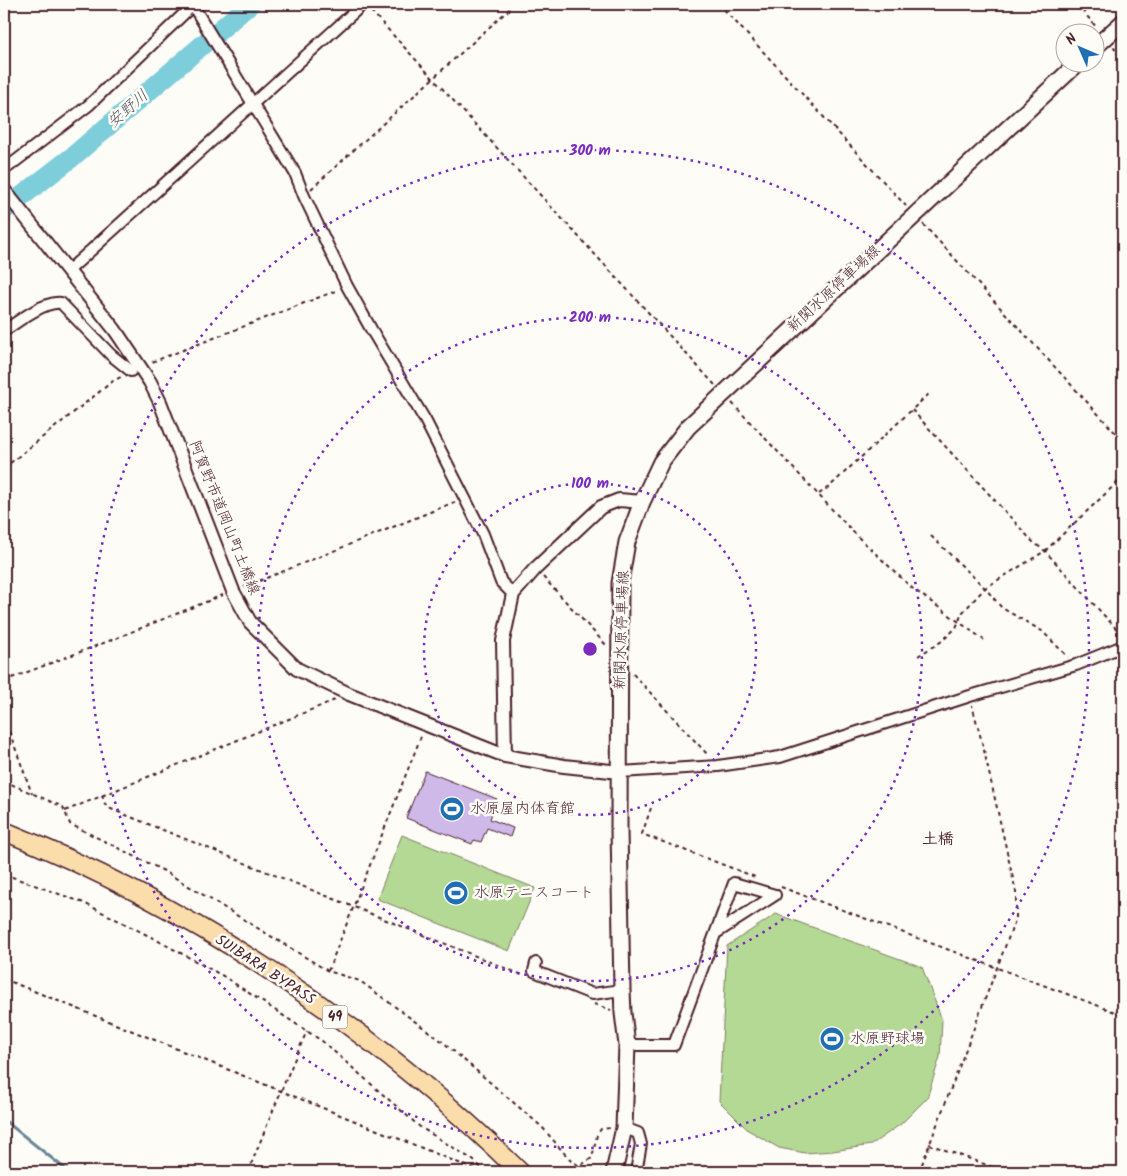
<svg xmlns="http://www.w3.org/2000/svg" width="1127" height="1176" font-family="Kalam,'Klee One',sans-serif">
<style>
.green{fill:#b4d994;stroke:#7f7c60}
.lines{fill:none;stroke-linecap:round;stroke-linejoin:round}
.stream{stroke:#698794;stroke-width:3}
.river{stroke:#7dcdda;stroke-width:20}
.building{fill:#ceb9e9;stroke:#4a1f2b}
.minor-casing{stroke:#4a1f2b;stroke-width:14}
.tertiary-casing{stroke:#4a1f2b;stroke-width:16}
.secondary-casing{stroke:#4a1f2b;stroke-width:19}
.trunk-casing{stroke:#4a1f2b;stroke-width:21}
.path{stroke:#4a1f2b;stroke-width:2;stroke-dasharray:4 4;stroke-linecap:butt}
.minor{stroke:#fdfcf7;stroke-width:10}
.tertiary{stroke:#fdfcf7;stroke-width:12}
.secondary{stroke:#fdfcf7;stroke-width:15}
.trunk{stroke:#faddab;stroke-width:18}
.ring{fill:none;stroke:#7b2cbf;stroke-width:2.5;stroke-dasharray:2.5 5}
.labels{text-anchor:middle;dominant-baseline:central;stroke-width:5;stroke-linejoin:round;paint-order:stroke}
.shield{fill:#fdfcf7;stroke:#806168;stroke-width:1}
.shield-label{font-size:14px;font-weight:bold;fill:#4a1f2b}
.street-label{font-size:15px;fill:#4a1f2b;stroke:#fdfcf7}
.poi-label{font-size:15px;fill:#4a1f2b;stroke:#fdfcf7;text-anchor:start}
.water-label{font-size:16px;font-style:italic;fill:#595360;stroke:#fdfcf7}
.neighbourhood-label{font-size:16px;font-weight:bold;fill:#4a1f2b;stroke:#fdfcf7}
.centre{fill:#7b2cbf;stroke:#fdfcf7;stroke-width:2.5}
.ring-label{font-size:15px;text-anchor:middle;font-weight:bold;fill:#7b2cbf;stroke:#fdfcf7;stroke-width:5;stroke-linejoin:round;paint-order:stroke}
</style>
<rect width="100%" height="100%" fill="#fdfcf7"/>
<filter id="ink" filterUnits="userSpaceOnUse"><feTurbulence type="fractalNoise" baseFrequency=".02" numOctaves="2"/><feDisplacementMap in="SourceGraphic" scale="10" xChannelSelector="R" yChannelSelector="G"/><feConvolveMatrix kernelMatrix="1 2 1 2 8 2 1 2 1" color-interpolation-filters="sRGB"/></filter>
<g filter="url(#ink)">
<!-- green -->
<g class="green">
<path d="M402,835L535,888L509,951L377,899Z"/>
<path d="M776,914L922,967L942,1020L940,1057L927,1098L901,1124L871,1145L833,1151L805,1153L779,1148L748,1130L719,1101L727,946Z"/>
</g>
<g class="lines">
<!-- stream -->
<path class="stream" d="M4,1120L69,1172"/>
<!-- river -->
<path class="river" d="M4,210L71,158L250,4"/>
</g>
<!-- building -->
<path class="building" d="M425,771L497,799L490,819L513,828L510,837L487,828L481,842L474,840L472,844L406,818Z"/>
<g class="lines">
<defs>
<g id="minor">
<path d="M192,4L295,173L304,196L347,286L371,329L425,420L483,534L501,582L513,594"/>
<path d="M4,170L89,105L193,5"/>
<path d="M68,271L363,4"/>
<path d="M4,331C17,322 44,301 61,303L111,355L131,371"/>
<path d="M620,772L718,766L780,757L970,696L1076,665L1123,646"/>
<path d="M536,963L534,971L592,994L622,990"/>
<path d="M627,1045H674L734,883L775,895L716,933"/>
<path d="M624,1128L638,1133L641,1144L636,1172"/>
</g>
<g id="tertiary">
<path d="M4,190L115,330L150,382L160,402L233,591L250,622L297,669L349,694L505,756L564,766L620,772"/>
<path d="M505,756L503,641L513,594L535,569L601,507L619,500L642,502"/>
</g>
<g id="secondary">
<path d="M1094,48L1123,22"/>
<path d="M614,1172L624,1128L627,1045L623,1013L622,990L619,828L620,583L627,542L642,502L661,462L688,427L1079,62"/>
</g>
<path id="trunk" d="M4,831C195,908 372,1027 520,1172"/>
</defs>
<!-- minor casing -->
<use href="#minor" class="minor-casing"/>
<!-- tertiary casing -->
<use href="#tertiary" class="tertiary-casing"/>
<!-- secondary casing -->
<use href="#secondary" class="secondary-casing"/>
<!-- trunk casing -->
<use href="#trunk" class="trunk-casing"/>
<!-- path -->
<g class="path">
<path d="M719,4L906,206"/>
<path d="M1077,4L1097,28"/>
<path d="M371,11L715,385"/>
<path d="M1113,47L1123,58"/>
<path d="M311,189L515,4"/>
<path d="M923,224L1123,441"/>
<path d="M152,362L338,290"/>
<path d="M732,403L858,537L912,588L984,640"/>
<path d="M912,410L1033,542L1045,551L1122,635"/>
<path d="M4,468L113,381L123,376"/>
<path d="M819,494L829,487L931,392"/>
<path d="M931,536L985,588L1002,608L1042,631L1068,657"/>
<path d="M543,577L606,645"/>
<path d="M244,587L455,502"/>
<path d="M918,656L942,641L956,628L962,613L985,588L1045,551L1123,477"/>
<path d="M633,674L708,755"/>
<path d="M4,681L114,639L223,595"/>
<path d="M4,717L32,794"/>
<path d="M4,781L63,807L70,824L164,871L328,971L360,981L443,1042L542,1127L571,1161L580,1166L592,1158L597,1135L601,1129L611,1128"/>
<path d="M102,795L105,804L111,809L525,976"/>
<path d="M651,808L642,834L758,878"/>
<path d="M65,811L335,700"/>
<path d="M4,874L84,903L153,938L223,976L322,1041L420,1127L473,1160L486,1172"/>
<path d="M781,887L1123,1015"/>
<path d="M328,971L422,734"/>
<path d="M4,979L481,1172"/>
<path d="M594,1004L611,1010"/>
<path d="M929,1144L1006,1172"/>
<path d="M248,1172C267,1125 286,1078 307,1031"/>
<path d="M919,1172L1016,918V892L983,746L972,705"/>
</g>
<!-- minor -->
<use href="#minor" class="minor"/>
<!-- tertiary -->
<use href="#tertiary" class="tertiary"/>
<!-- secondary -->
<use href="#secondary" class="secondary"/>
<!-- trunk -->
<use href="#trunk" class="trunk"/>
</g>
</g>
<!-- distance rings -->
<g class="ring">
<circle cx="590" cy="649" r="166"/>
<circle cx="590" cy="649" r="332"/>
<circle cx="590" cy="649" r="499"/>
</g>
<!-- icons -->
<defs>
<symbol id="stadium-disc" viewBox="-11 -11 22 22"><circle r="9.5" fill="#1f6fb2" stroke="#fdfcf7"/><path d="M0-5a6.5 5 0 1 0 0 10a6.5 5 0 1 0 0-10ZM-3.5-1.8h7v3.6h-7Z" fill="#fff"/></symbol>
</defs>
<g fill-rule="evenodd">
<use href="#stadium-disc" x="438" y="795" width="28" height="28"/>
<use href="#stadium-disc" x="442" y="879" width="28" height="28"/>
<use href="#stadium-disc" x="818" y="1025" width="28" height="28"/>
</g>
<g class="labels">
<!-- shield labels -->
<rect class="shield" x="322.5" y="1005.5" width="25" height="23" rx="4"/>
<g class="shield-label">
<text x="335" y="1017">49</text>
</g>
<!-- street labels -->
<g class="street-label">
<text transform="translate(834 289) rotate(-43)">新関水原停車場線</text>
<text transform="translate(224 518) rotate(68)">阿賀野市道岡山町土橋線</text>
<text transform="translate(622 630) rotate(-88)">新関水原停車場線</text>
<text transform="translate(265 970) rotate(33)">SUIBARA BYPASS</text>
</g>
<!-- poi labels -->
<g class="poi-label">
<text x="470" y="809">水原屋内体育館</text>
<text x="474" y="893">水原テニスコート</text>
<text x="850" y="1039">水原野球場</text>
</g>
<!-- water labels -->
<g class="water-label">
<text transform="translate(128 109) rotate(-41)">安野川</text>
</g>
<!-- neighbourhood labels -->
<g class="neighbourhood-label">
<text x="938" y="839">土橋</text>
</g>
</g>
<circle cx="590" cy="649" r="8" class="centre"/>
<g class="ring-label">
<text x="590" y="155">300 m</text>
<text x="590" y="322">200 m</text>
<text x="590" y="488">100 m</text>
</g>
<!-- margin -->
<rect width="1127" height="1176" fill="none" stroke="#fdfcf7" stroke-width="20"/>
<rect x="10" y="10" width="1107" height="1156" fill="none" stroke="#4a1f2b" stroke-width="2" filter="url(#ink)"/>
<!-- north arrow -->
<g transform="translate(1080 48) rotate(315)"><circle r="24" fill="#fdfcf7" stroke="#b5a4a5"/>
<path d="M0-4L9 19L0 12L-9 19Z" fill="#1f6fb2"/>
<text y="-8" font-size="14" font-weight="bold" text-anchor="middle" fill="#4a1f2b">N</text>
</g>
</svg>
